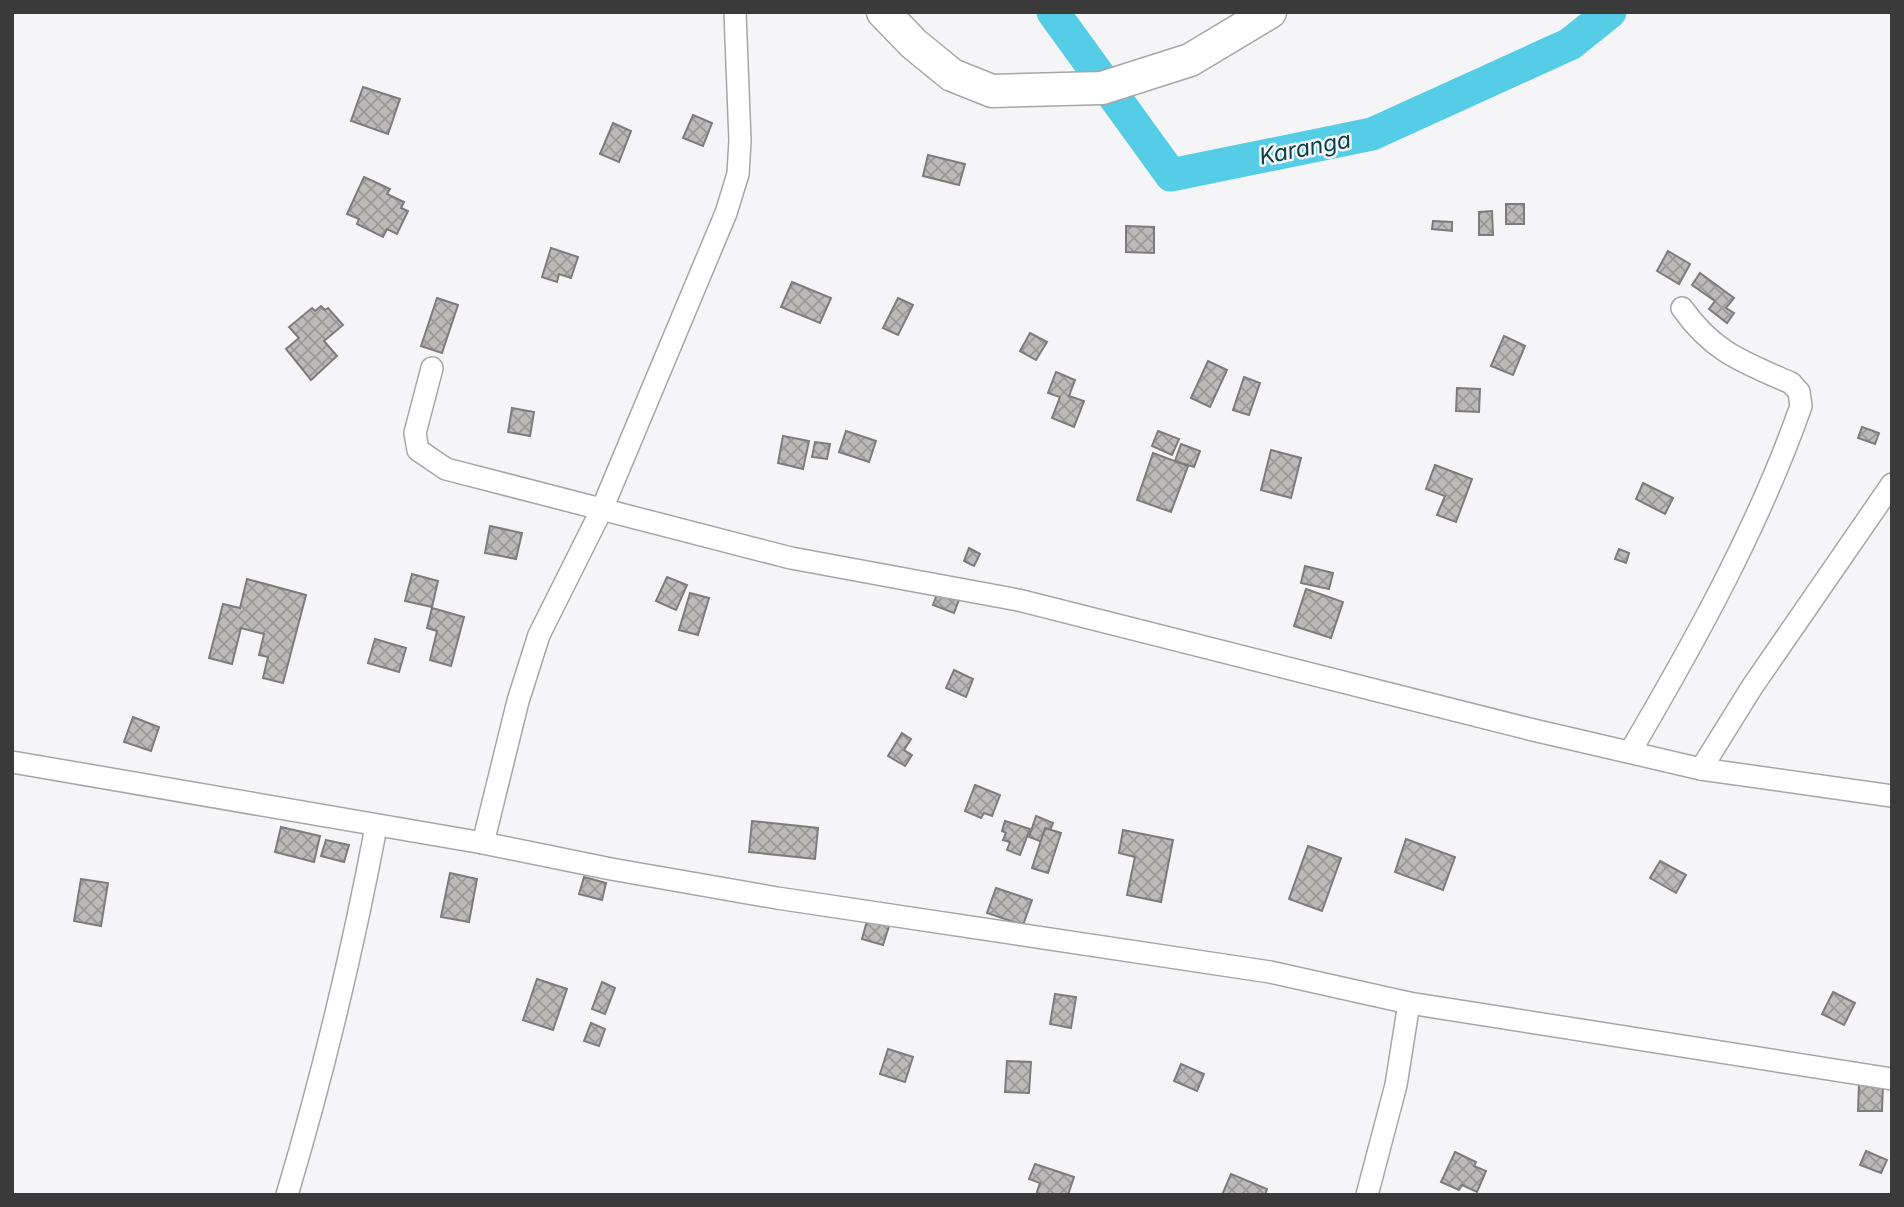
<svg xmlns="http://www.w3.org/2000/svg" width="1904" height="1207" font-family="Inter,sans-serif">
<style>
.lines{fill:none;stroke-linecap:round;stroke-linejoin:round}
.river{stroke:#56cde6;stroke-width:33}
.building{fill:url(#building-cross-hatch);stroke:#7d7c7a;stroke-width:2}
.minor-casing{stroke:#a6a6a8;stroke-width:24}
.secondary-casing{stroke:#a6a6a8;stroke-width:35}
.minor{stroke:#fff;stroke-width:21}
.secondary{stroke:#fff;stroke-width:32}
.labels{text-anchor:middle;dominant-baseline:central;stroke-width:5;stroke-linejoin:round;paint-order:stroke}
.water-label{font-size:23px;font-style:italic;fill:#09414b;stroke:#f5f5f7}
</style>
<defs>
<pattern id="building-cross-hatch" width="8" height="8" patternUnits="userSpaceOnUse" patternTransform="scale(1.75)"><rect width="8" height="8" fill="#bcbab9"/><path d="M0 0l8 8M0 8l8-8" fill="none" stroke="#9a9898"/></pattern>
</defs>
<rect width="100%" height="100%" fill="#f5f5f7"/>
<g class="lines">
<!-- river -->
<path class="river" d="M1053,12L1171,175L1372,134L1570,44L1610,12"/>
</g>
<!-- building -->
<g class="building">
<path d="M363,87L400,99L388,134L351,121Z"/>
<path d="M693,115L712,123L703,146L683,138Z"/>
<path d="M613,123L631,131L619,162L600,154Z"/>
<path d="M928,155L965,164L959,185L923,176Z"/>
<path d="M364,177L390,189L387,194L404,202L401,208L408,211L397,234L387,229L383,237L357,224L359,219L347,214Z"/>
<rect x="1506" y="204" width="18" height="20"/>
<path d="M1492,211L1493,235H1479V212Z"/>
<path d="M1433,221L1452,222V231L1432,229Z"/>
<path d="M1126,226L1154,227V253L1126,252Z"/>
<path d="M551,248L578,257L571,278L559,274L557,282L542,277Z"/>
<path d="M1668,251L1690,264L1679,284L1657,271Z"/>
<path d="M1700,273L1734,298L1726,308L1734,313L1727,323L1709,309L1715,301L1692,285Z"/>
<path d="M792,282L831,298L820,323L781,307Z"/>
<path d="M437,298L458,305L442,353L421,346Z"/>
<path d="M898,298L913,305L898,335L883,328Z"/>
<path d="M321,306L325,310L328,308L343,325L324,341L337,356L311,380L286,349L299,338L289,327L312,308L315,311Z"/>
<path d="M1030,333L1047,342L1036,360L1020,351Z"/>
<path d="M1504,336L1525,346L1513,375L1491,366Z"/>
<path d="M1208,361L1227,370L1210,407L1191,398Z"/>
<path d="M1056,372L1075,380L1069,396L1084,401L1074,427L1052,418L1060,397L1048,393Z"/>
<path d="M1244,377L1260,383L1249,415L1233,410Z"/>
<path d="M1457,388L1480,389L1479,412L1456,411Z"/>
<path d="M512,408L534,412L530,436L508,432Z"/>
<path d="M1862,427L1879,433L1875,444L1858,438Z"/>
<path d="M846,431L876,441L869,462L839,452Z"/>
<path d="M1158,431L1179,439L1172,455L1152,446Z"/>
<path d="M783,436L809,441L803,469L778,463Z"/>
<path d="M815,442L830,444L827,459L812,457Z"/>
<path d="M1181,444L1200,451L1194,467L1175,461Z"/>
<path d="M1271,450L1301,458L1291,498L1261,490Z"/>
<path d="M1153,453L1188,466L1171,512L1137,500Z"/>
<path d="M1435,465L1472,479L1456,522L1437,515L1445,496L1426,489Z"/>
<path d="M1643,483L1673,498L1665,514L1636,499Z"/>
<path d="M490,526L522,533L516,559L485,553Z"/>
<path d="M969,548L980,554L974,566L964,561Z"/>
<path d="M1619,549L1629,553L1626,563L1615,559Z"/>
<path d="M1305,566L1333,573L1329,589L1301,583Z"/>
<path d="M412,574L438,581L432,607L405,601Z"/>
<path d="M667,577L687,585L676,610L656,601Z"/>
<path d="M247,579L306,595L283,683L263,678L268,657L259,655L264,634L241,628L232,664L209,658L223,604L240,608Z"/>
<path d="M939,589L960,597L954,613L933,605Z"/>
<path d="M1306,589L1343,602L1331,638L1294,626Z"/>
<path d="M690,593L709,598L698,635L679,630Z"/>
<path d="M432,608L464,617L451,666L430,660L437,631L427,628Z"/>
<path d="M375,639L406,648L399,672L368,663Z"/>
<path d="M954,670L973,679L966,697L946,688Z"/>
<path d="M133,717L159,727L151,751L124,742Z"/>
<path d="M902,733L911,739L904,750L912,755L905,766L888,756Z"/>
<path d="M975,785L1000,795L992,816L984,813L981,818L965,811Z"/>
<path d="M1036,816L1053,823L1045,843L1029,837Z"/>
<path d="M752,821L818,828L815,859L749,852Z"/>
<path d="M1005,821L1030,829L1020,855L1007,850L1010,842L1003,840L1006,833L1002,831Z"/>
<path d="M281,827L320,836L314,862L275,852Z"/>
<path d="M1045,828L1061,833L1048,873L1032,868Z"/>
<path d="M1123,830L1173,840L1161,902L1127,895L1135,857L1119,853Z"/>
<path d="M1406,839L1455,857L1443,890L1395,872Z"/>
<path d="M326,840L349,845L344,862L321,856Z"/>
<path d="M1308,846L1341,858L1322,911L1289,899Z"/>
<path d="M1660,861L1686,875L1676,893L1650,878Z"/>
<path d="M450,873L477,879L469,922L441,917Z"/>
<path d="M584,877L606,883L602,900L579,894Z"/>
<path d="M81,879L108,883L101,926L74,921Z"/>
<path d="M996,888L1032,900L1023,925L987,913Z"/>
<path d="M870,910L892,917L883,945L862,939Z"/>
<path d="M537,979L567,989L553,1030L523,1020Z"/>
<path d="M602,982L615,988L605,1014L592,1009Z"/>
<path d="M1833,992L1855,1003L1844,1025L1822,1014Z"/>
<path d="M1055,994L1076,997L1071,1028L1050,1024Z"/>
<path d="M591,1023L605,1029L599,1046L584,1041Z"/>
<path d="M888,1049L913,1057L905,1082L880,1074Z"/>
<path d="M1007,1061L1031,1062L1029,1093L1005,1092Z"/>
<path d="M1181,1064L1204,1074L1197,1091L1174,1081Z"/>
<path d="M1859,1083H1883L1882,1111H1858Z"/>
<path d="M1866,1151L1887,1160L1881,1173L1860,1165Z"/>
<path d="M1455,1152L1476,1162L1474,1166L1486,1171L1477,1192L1462,1185L1459,1190L1441,1182Z"/>
<path d="M1035,1164L1074,1177L1068,1195H1036L1040,1183L1029,1179Z"/>
<path d="M1231,1174L1267,1189L1265,1195H1222Z"/>
</g>
<g class="lines">
<defs>
<g id="minor">
<path d="M432,368L415,433L418,450L446,469L791,558L1018,600L1529,729L1701,769L1892,796"/>
<path d="M1630,752C1695,641 1758,528 1801,406L1799,392L1791,383C1743,362 1713,352 1682,308"/>
<path d="M12,762L483,843L611,869L777,898L1270,972L1409,1003L1892,1079"/>
<path d="M1701,769L1752,687L1892,484"/>
<path d="M483,843L518,701L539,635L602,509L726,213L738,174L740,141L735,12"/>
<path d="M287,1195C324,1071 352,954 376,827"/>
<path d="M1367,1195L1396,1085L1409,1003"/>
</g>
<path id="secondary" d="M883,12L914,44L952,75L992,91L1102,88L1190,60L1270,12"/>
</defs>
<!-- minor casing -->
<use href="#minor" class="minor-casing"/>
<!-- secondary casing -->
<use href="#secondary" class="secondary-casing"/>
<!-- minor -->
<use href="#minor" class="minor"/>
<!-- secondary -->
<use href="#secondary" class="secondary"/>
</g>
<g class="labels">
<!-- water labels -->
<g class="water-label">
<text transform="translate(1305 148) rotate(-11)">Karanga</text>
</g>
</g>
<!-- border -->
<rect width="1904" height="1207" fill="none" stroke="#3a3a3b" stroke-width="28"/>
</svg>
